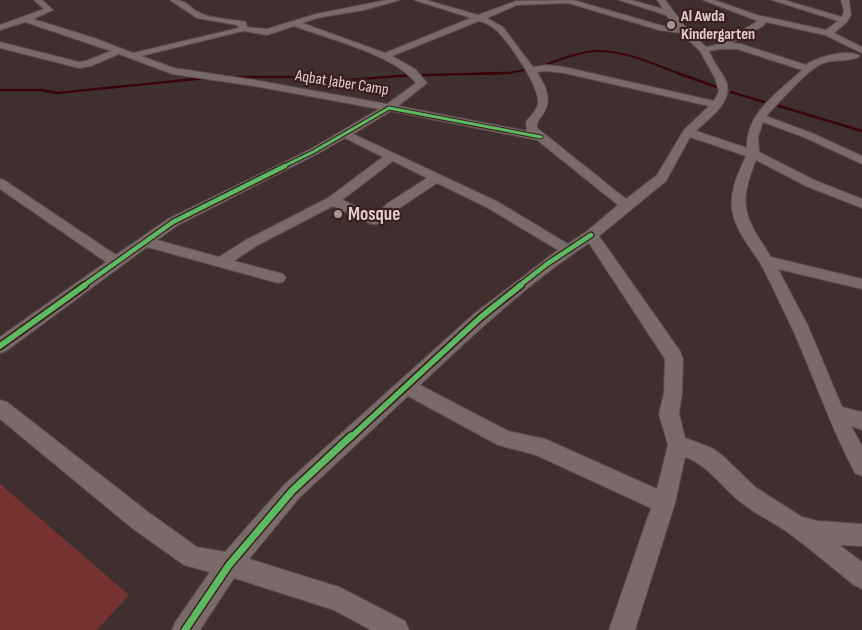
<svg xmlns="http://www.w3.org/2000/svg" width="862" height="630" font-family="'Sofia Sans Condensed',sans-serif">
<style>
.green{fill:#753230}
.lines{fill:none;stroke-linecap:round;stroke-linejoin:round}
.stream-far1{stroke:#3a0408;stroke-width:2}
.stream{stroke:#3a0408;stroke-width:2.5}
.street-casing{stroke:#594c4b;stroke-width:2}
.street{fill:#786b6a;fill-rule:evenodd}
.cycleway-far3-casing{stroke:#3b1f1d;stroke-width:5}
.cycleway-far2-casing{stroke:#3b1f1d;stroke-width:7}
.cycleway-far1-casing{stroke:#3b1f1d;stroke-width:9}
.cycleway-casing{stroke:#3b1f1d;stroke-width:10}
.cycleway-far3{stroke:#5cba63;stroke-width:3}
.cycleway-far2{stroke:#5cba63;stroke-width:4.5}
.cycleway-far1{stroke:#5cba63;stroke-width:5.5}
.cycleway{stroke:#5cba63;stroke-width:7}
.poi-dot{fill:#a89694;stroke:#3b1f1d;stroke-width:2}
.labels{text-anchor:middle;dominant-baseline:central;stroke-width:4.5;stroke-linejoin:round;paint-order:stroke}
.far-poi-label{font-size:16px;font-weight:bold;fill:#e0cdcb;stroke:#3b1f1d;text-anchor:start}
.far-street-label{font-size:16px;fill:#e0cdcb;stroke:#3b1f1d}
.poi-label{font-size:19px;font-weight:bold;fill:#e0cdcb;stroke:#3b1f1d;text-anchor:start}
</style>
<rect width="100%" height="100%" fill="#3f2f2e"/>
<!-- green -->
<path class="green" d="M0,484L129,595L97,630H0Z"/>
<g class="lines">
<!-- stream-far1 -->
<g class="stream-far1">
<path d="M536,68C554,62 576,52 595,51C624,50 654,64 680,74"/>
<path d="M469,74L509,73L524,70"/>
</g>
<!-- stream -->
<g class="stream">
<path d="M677,73L717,87"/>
<path d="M423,75L511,73"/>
<path d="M233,77H306L336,81L413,75"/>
<path d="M0,90H42L57,93L206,78"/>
<path d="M731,92L764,102"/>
<path d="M779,106L862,131"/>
</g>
<defs>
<path id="street" d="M34,0H42L53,10L33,19L94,38L133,53L239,28L237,25L197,18L170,0C191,0 187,8 202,14C216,19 232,19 246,22L247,27L267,29L316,14L387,0H400L364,10L317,18L302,23L385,53L471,18L414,0H426L478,15L516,1L573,0L663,26L677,28L666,15L619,0H631L663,9L657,0H665L687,29L706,47L719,44L758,21L703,0H714L757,15L826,30L838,21L772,0H784L842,17L844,11L841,0H849L851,15L847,22L834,33L862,47V53L825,35L766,22L763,26L731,43L741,44L806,65C816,57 849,48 860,56C851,63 833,58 821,64C805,72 780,102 766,116L814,134L862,156V164L806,138L763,122L758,137L759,152L814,180L862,199V208L806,186L756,160C737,207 745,217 771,257L862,279V289L778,269L808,326L842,407L862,412V430L851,426L862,446V476L855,473C826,419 809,360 781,305C774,290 767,275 759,261C749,246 737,232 733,214C728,194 738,174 746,156L690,137L666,181L599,236L680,351L683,359L682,393L679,414L685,438L712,448L723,456L755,487L802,517L818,521L862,524V546L839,545L862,562V589L854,585C834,569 814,552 794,537C778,524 758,516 742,503C721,487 710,466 685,457L675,503L635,630H609L651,508L536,455L498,445L408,396L299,498L249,559L339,587L405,621L409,630H371L334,610L234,578L200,630H172L176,621L210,572L184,565L132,528L0,419V400L7,402L148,512L197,547L225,552L285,484L475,313L558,250L488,208L437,183L398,209L381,224H371L333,206L256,246L234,261L283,274L286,278L283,282L278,283L147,247L6,351L0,353V337L106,262L0,189V179L4,180L116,255L168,219L309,150L379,109L254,86L172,74L119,54L91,66L79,68L0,48V42L79,62L86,61L111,51L25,22L0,30V25L44,9ZM568,3L659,30L681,33L700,51L715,78L719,91L714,101L564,67L546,65L533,67L503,27L487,18L517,5ZM479,21C486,23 491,25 496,30C508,41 540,86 538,103C537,111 530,116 526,122L527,131L398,106L427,83L415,69L392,56ZM294,26C328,39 393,54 416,83L387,104L254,80L174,68L141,56L243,31L267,35ZM720,49H737L802,70C779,92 745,113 747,148L696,131C709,118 736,101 725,79C720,70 713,61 709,51ZM546,71L564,73L709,106L684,130L657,175L626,199L537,128C536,121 540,119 543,114C553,99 545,85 537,72ZM391,111L537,140L618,205L586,232L568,244L498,202L353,134ZM345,138L383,157L328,198L246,240L219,257L157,240L178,225L317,154ZM393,161L427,178L388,203L375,215L342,200ZM589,243L665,359L664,393L659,414L668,445L657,489L545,439L508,431L420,385C474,334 527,284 589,243Z"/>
</defs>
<!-- street casing -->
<use href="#street" class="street-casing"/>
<!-- street -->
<use href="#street" class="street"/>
<defs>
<path id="cycleway-far3" d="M282,167L313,152L389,108L541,137"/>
<g id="cycleway-far2">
<path d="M83,286L173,222L285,166"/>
<path d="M519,286L547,264L591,235"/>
</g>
<g id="cycleway-far1">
<path d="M0,346L85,285"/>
<path d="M350,438L481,317L521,285"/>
</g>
<path id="cycleway" d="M185,630L229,565L292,491L351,436"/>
</defs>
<!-- cycleway-far3 casing -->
<use href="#cycleway-far3" class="cycleway-far3-casing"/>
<!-- cycleway-far2 casing -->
<use href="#cycleway-far2" class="cycleway-far2-casing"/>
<!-- cycleway-far1 casing -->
<use href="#cycleway-far1" class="cycleway-far1-casing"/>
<!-- cycleway casing -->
<use href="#cycleway" class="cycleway-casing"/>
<!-- cycleway-far3 -->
<use href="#cycleway-far3" class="cycleway-far3"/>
<!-- cycleway-far2 -->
<use href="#cycleway-far2" class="cycleway-far2"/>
<!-- cycleway-far1 -->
<use href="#cycleway-far1" class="cycleway-far1"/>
<!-- cycleway -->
<use href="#cycleway" class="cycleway"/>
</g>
<!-- markers -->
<g class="poi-dot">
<circle cx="671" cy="25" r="5"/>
<circle cx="338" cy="214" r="5"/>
</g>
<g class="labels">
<!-- far-poi labels -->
<g class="far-poi-label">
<text x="681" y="16">Al Awda<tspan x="681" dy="18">Kindergarten</tspan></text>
</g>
<!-- far-street labels -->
<g class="far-street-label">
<text transform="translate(342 83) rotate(9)">Aqbat Jaber Camp</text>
</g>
<!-- poi labels -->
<g class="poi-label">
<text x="348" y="214">Mosque</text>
</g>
</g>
</svg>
